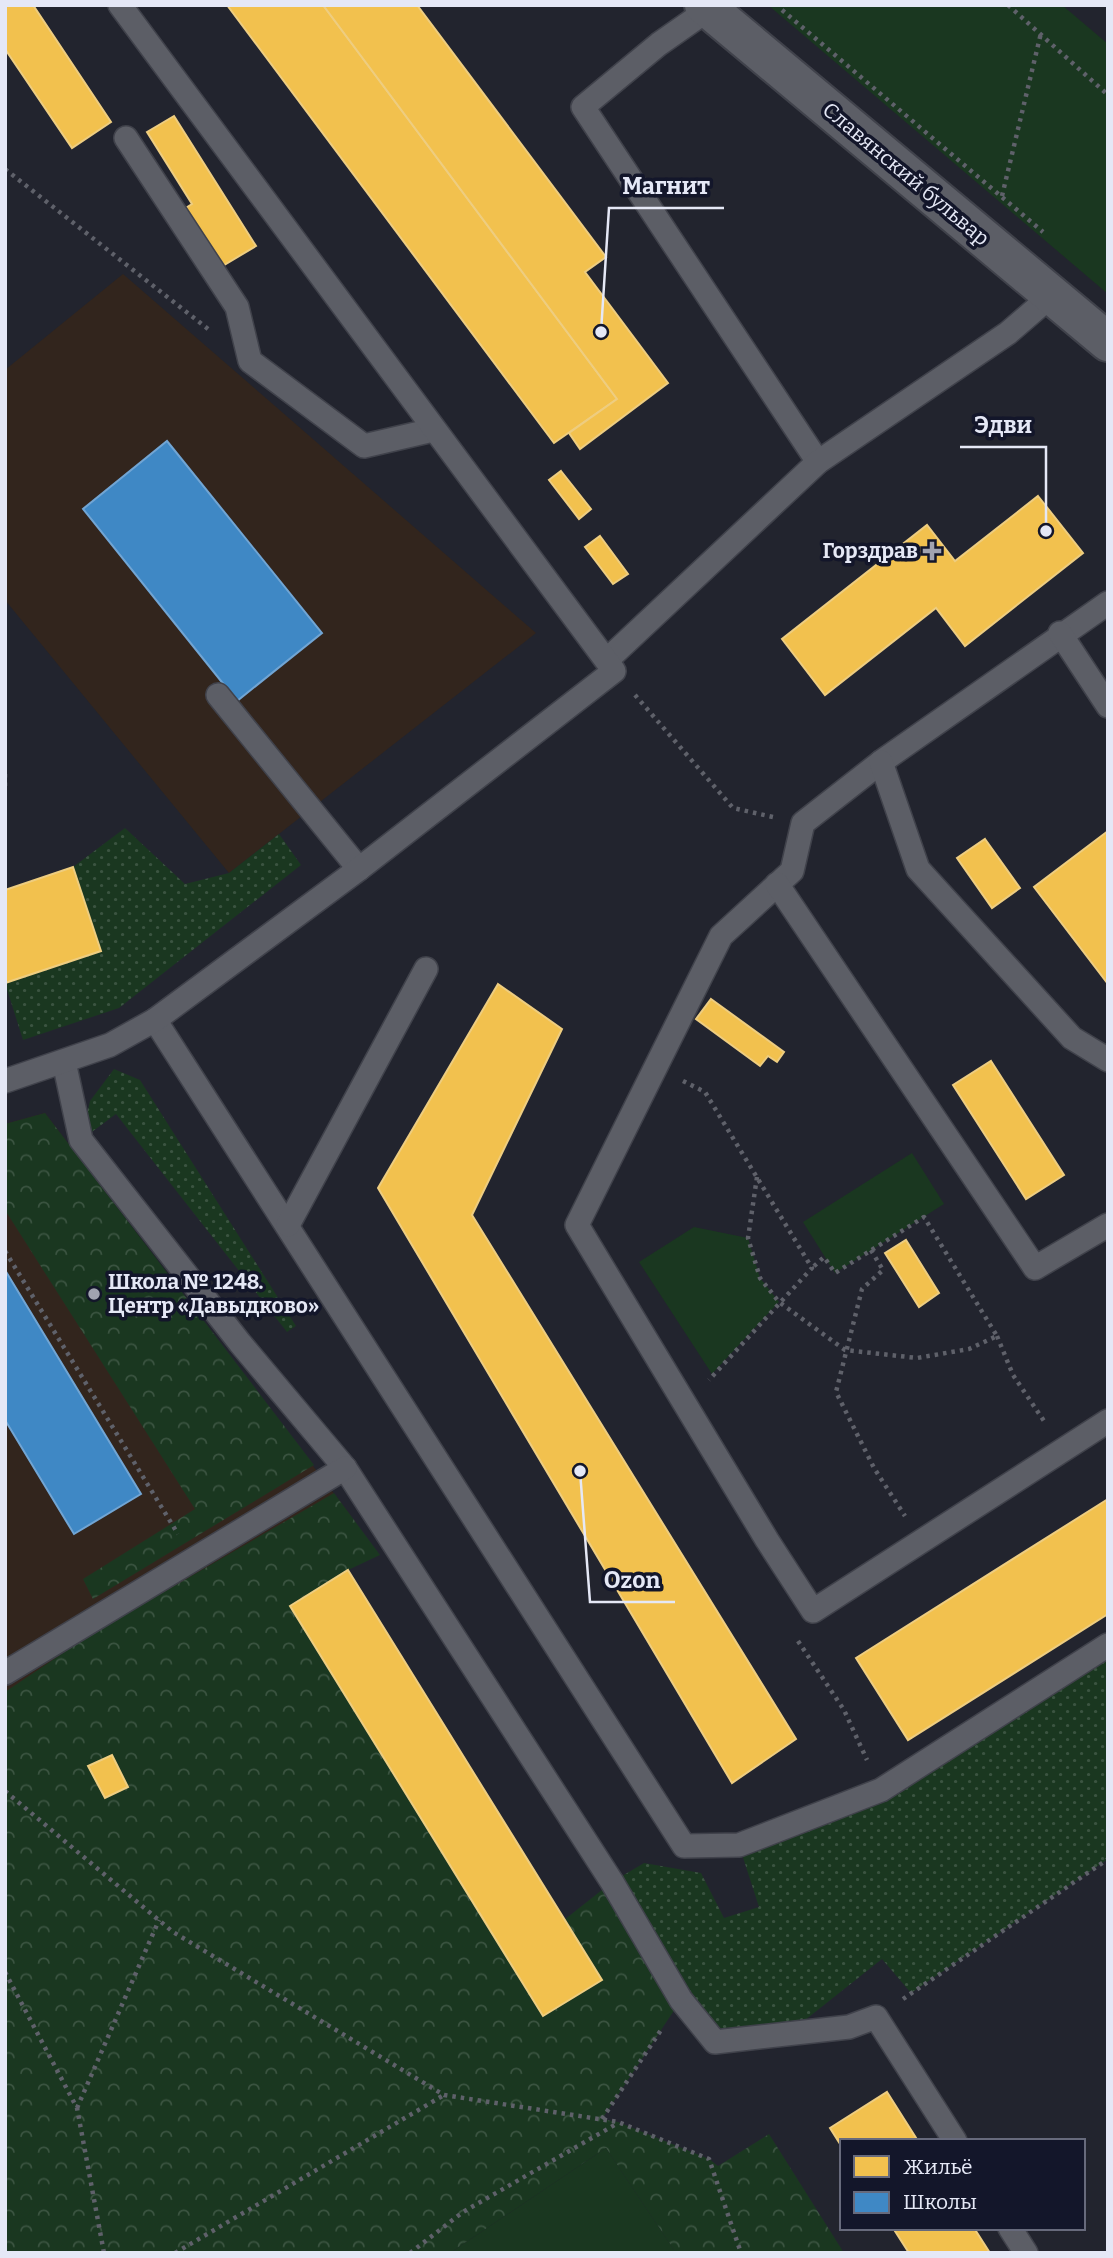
<svg xmlns="http://www.w3.org/2000/svg" width="1113" height="2258" font-family="Bitter,serif">
<style>
.education{fill:#32251d}
.grass{fill:url(#grass-dots)}
.forest{fill:url(#forest-crowns);fill-rule:evenodd}
.green{fill:#1a3720}
.homes{fill:#f2c14e;stroke:#eecd80;stroke-width:2}
.schools{fill:#3f88c5;stroke:#71a5d4;stroke-width:2}
.lines{fill:none;stroke-linecap:round;stroke-linejoin:round}
.lane-casing{stroke:#40424b;stroke-width:26}
.secondary-casing{stroke:#40424b;stroke-width:42}
.path{stroke:#5f616a;stroke-width:4.5;stroke-dasharray:3.5 5;stroke-linecap:butt}
.lane{stroke:#5c5e66;stroke-width:23}
.secondary{stroke:#5c5e66;stroke-width:38}
.poi-dot{fill:#a1a3b0;stroke:#13162a;stroke-width:2.5}
.labels{text-anchor:middle;dominant-baseline:central;stroke-width:7;stroke-linejoin:round;paint-order:stroke}
.street-label{font-size:21px;fill:#e5e8f6;stroke:#13162a}
.poi-label{font-size:21px;font-weight:bold;fill:#e5e8f6;stroke:#13162a;text-anchor:end}
.leader{fill:none;stroke:#e5e8f6;stroke-width:2.5}
.callout-dot{fill:#e5e8f6;stroke:#13162a;stroke-width:2.5}
.callout-label{font-size:23px;text-anchor:middle;font-weight:bold;fill:#e5e8f6;stroke:#13162a;stroke-width:7;stroke-linejoin:round;paint-order:stroke}
</style>
<defs>
<pattern id="grass-dots" width="8" height="8" patternUnits="userSpaceOnUse" patternTransform="scale(1.75)"><rect width="8" height="8" fill="#1a3720"/><path d="M2 2h.1M6 6h.1" fill="none" stroke="#3b5441" stroke-width="1.8" stroke-linecap="round"/></pattern>
<pattern id="forest-crowns" width="20" height="18" patternUnits="userSpaceOnUse" patternTransform="scale(1.75)"><rect width="20" height="18" fill="#1a3720"/><path d="M2 6a3 3 0 1 1 6 0M12 15a3 3 0 1 1 6 0" fill="none" stroke="#3b5441"/></pattern>
</defs>
<rect width="100%" height="100%" fill="#22242e"/>
<!-- education -->
<g class="education">
<path d="M123,274L536,633L229,873L5,600V370Z"/>
<path d="M45,1113L351,1516L5,1789V1124Z"/>
</g>
<!-- grass -->
<g class="grass">
<path d="M125,828L185,884L229,873L279,834L301,865L119,1008L23,1040L5,983L101,951L73,867Z"/>
<path d="M114,1069L140,1080L296,1326L287,1332L116,1114L81,1140L90,1101Z"/>
<path d="M1108,1645V1859L911,1993L882,1959L785,2036L715,2042L612,1882L644,1863L701,1873L724,1918L759,1907L739,1845L881,1790Z"/>
</g>
<!-- forest -->
<g class="forest">
<path d="M45,1113L314,1465L93,1599L83,1579L195,1509L5,1210V1124Z"/>
<path d="M334,1493L380,1555L348,1570L290,1607L543,2015L564,1920L612,1882L681,2000L602,2119L618,2122L709,2159L718,2166L769,2134L844,2253H676L606,2148L450,2253H5V1692L90,1635ZM112,1755L128,1786L105,1798L89,1766Z"/>
</g>
<!-- green -->
<g class="green">
<path d="M768,5H1062L1108,44V294Z"/>
<path d="M912,1153L944,1204L835,1273L803,1222Z"/>
<path d="M694,1227L748,1238L760,1278L779,1302L712,1374L639,1262Z"/>
<path d="M606,2148L676,2253H450Z"/>
</g>
<!-- homes -->
<g class="homes">
<path d="M5,5H33L111,122L72,148L5,49Z"/>
<path d="M227,5H323L617,399L554,443Z"/>
<path d="M323,5H417L606,257L585,272L668,383L580,449L569,433L617,399Z"/>
<path d="M174,116L256,246L221,267L184,209L192,204L147,132Z"/>
<path d="M561,471L591,509L579,519L549,480Z"/>
<path d="M1038,496L1083,553L965,646L936,608L825,695L782,639L927,525L955,561Z"/>
<path d="M600,536L628,574L613,584L585,547Z"/>
<path d="M1108,831V984L1034,887Z"/>
<path d="M985,839L1020,888L992,908L957,858Z"/>
<path d="M73,867L101,951L5,983V890Z"/>
<path d="M498,984L562,1029L472,1215L796,1739L732,1783L378,1188Z"/>
<path d="M711,999L784,1052L777,1062L768,1056L760,1066L696,1019Z"/>
<path d="M991,1061L1064,1175L1026,1199L953,1085Z"/>
<path d="M906,1240L939,1293L919,1307L885,1253Z"/>
<path d="M1108,1499V1614L908,1740L856,1658Z"/>
<path d="M348,1570L602,1980L543,2016L290,1606Z"/>
<path d="M112,1755L128,1787L105,1798L88,1766Z"/>
<path d="M887,2092L918,2141H842V2147L830,2128Z"/>
<path d="M893,2228H974L990,2253H909Z"/>
</g>
<!-- schools -->
<g class="schools">
<path d="M167,441L322,633L237,701L83,509Z"/>
<path d="M5,1270L141,1494L74,1534L5,1420Z"/>
</g>
<g class="lines">
<defs>
<g id="lane">
<path d="M709,9L659,44L583,107L818,462"/>
<path d="M126,138L237,307L250,361L364,446L433,430"/>
<path d="M1108,603L881,762L803,823L792,871L721,936L577,1225L767,1540L813,1611L1108,1421"/>
<path d="M1060,633L1108,706"/>
<path d="M607,660L818,462L1008,333L1052,295"/>
<path d="M218,695L359,869"/>
<path d="M881,762L918,869L1072,1038L1108,1060"/>
<path d="M777,884L1035,1268L1108,1225"/>
<path d="M155,1020L684,1846L739,1845L881,1790L1108,1645"/>
<path d="M64,1062L81,1140L240,1343L345,1468L612,1882L681,2000L715,2042L849,2027L876,2017L955,2141"/>
<path d="M5,1081L110,1045L155,1020L359,869L614,671L120,5"/>
<path d="M288,1225L426,969"/>
<path d="M5,1673L345,1468"/>
<path d="M1010,2228L1026,2253"/>
</g>
<path id="secondary" d="M704,5L1108,342"/>
</defs>
<!-- lane casing -->
<use href="#lane" class="lane-casing"/>
<!-- secondary casing -->
<use href="#secondary" class="secondary-casing"/>
<!-- path -->
<g class="path">
<path d="M1008,5L1108,95"/>
<path d="M782,10L1043,232"/>
<path d="M5,169L208,329"/>
<path d="M1002,196L1041,33"/>
<path d="M635,695L733,808L773,817"/>
<path d="M5,774V786"/>
<path d="M683,1081L705,1092L812,1268L709,1380"/>
<path d="M757,1177L748,1238L760,1278L779,1302L845,1350L917,1358L969,1349L997,1336L924,1217L835,1273L824,1257L812,1268"/>
<path d="M871,1250L883,1270L862,1289L836,1392L874,1468L905,1516"/>
<path d="M5,1251L178,1534"/>
<path d="M997,1336L1013,1375L1046,1424"/>
<path d="M798,1641L844,1710L867,1760"/>
<path d="M5,1791L173,1932L444,2095L618,2122L709,2159L741,2253"/>
<path d="M5,1972L77,2108L104,2253"/>
<path d="M903,1999L1108,1859"/>
<path d="M77,2108L159,1920"/>
<path d="M602,2119L663,2027"/>
<path d="M175,2253L444,2095"/>
<path d="M410,2253L463,2212L618,2123"/>
</g>
<!-- lane -->
<use href="#lane" class="lane"/>
<!-- secondary -->
<use href="#secondary" class="secondary"/>
</g>
<!-- markers -->
<g class="poi-dot">
<path d="M928.5 540.5h7v7h7v7h-7v7h-7v-7h-7v-7h7z"/>
<circle cx="94" cy="1294" r="7"/>
</g>
<g class="labels">
<!-- street labels -->
<g class="street-label">
<text transform="translate(906 174) rotate(40)">Славянский бульвар</text>
</g>
<!-- poi labels -->
<g class="poi-label">
<text x="918" y="551">Горздрав</text>
<text x="108" y="1282" text-anchor="start">Школа № 1248.<tspan x="108" dy="24">Центр «Давыдково»</tspan></text>
</g>
</g>
<!-- callouts -->
<path class="leader" d="M601 332L609 208H724M1046 531L1046 447H960M580 1471L590 1602H675"/>
<g class="callout-dot">
<circle cx="601" cy="332" r="7"/>
<circle cx="1046" cy="531" r="7"/>
<circle cx="580" cy="1471" r="7"/>
</g>
<g class="callout-label">
<text x="666" y="194">Магнит</text>
<text x="1003" y="433">Эдви</text>
<text x="632" y="1588">Ozon</text>
</g>
<!-- border -->
<rect width="1113" height="2258" fill="none" stroke="#e5e8f6" stroke-width="14"/>
<!-- legend -->
<rect x="840" y="2139" width="245" height="91" fill="#13162a" stroke="#676a7c" stroke-width="2"/>
<rect x="854" y="2156" width="35" height="21" fill="#f2c14e" stroke="#676a7c" stroke-width="2"/>
<text x="903" y="2174" font-size="21" fill="#e5e8f6">Жильё</text>
<rect x="854" y="2192" width="35" height="21" fill="#3f88c5" stroke="#676a7c" stroke-width="2"/>
<text x="903" y="2209" font-size="21" fill="#e5e8f6">Школы</text>
</svg>
